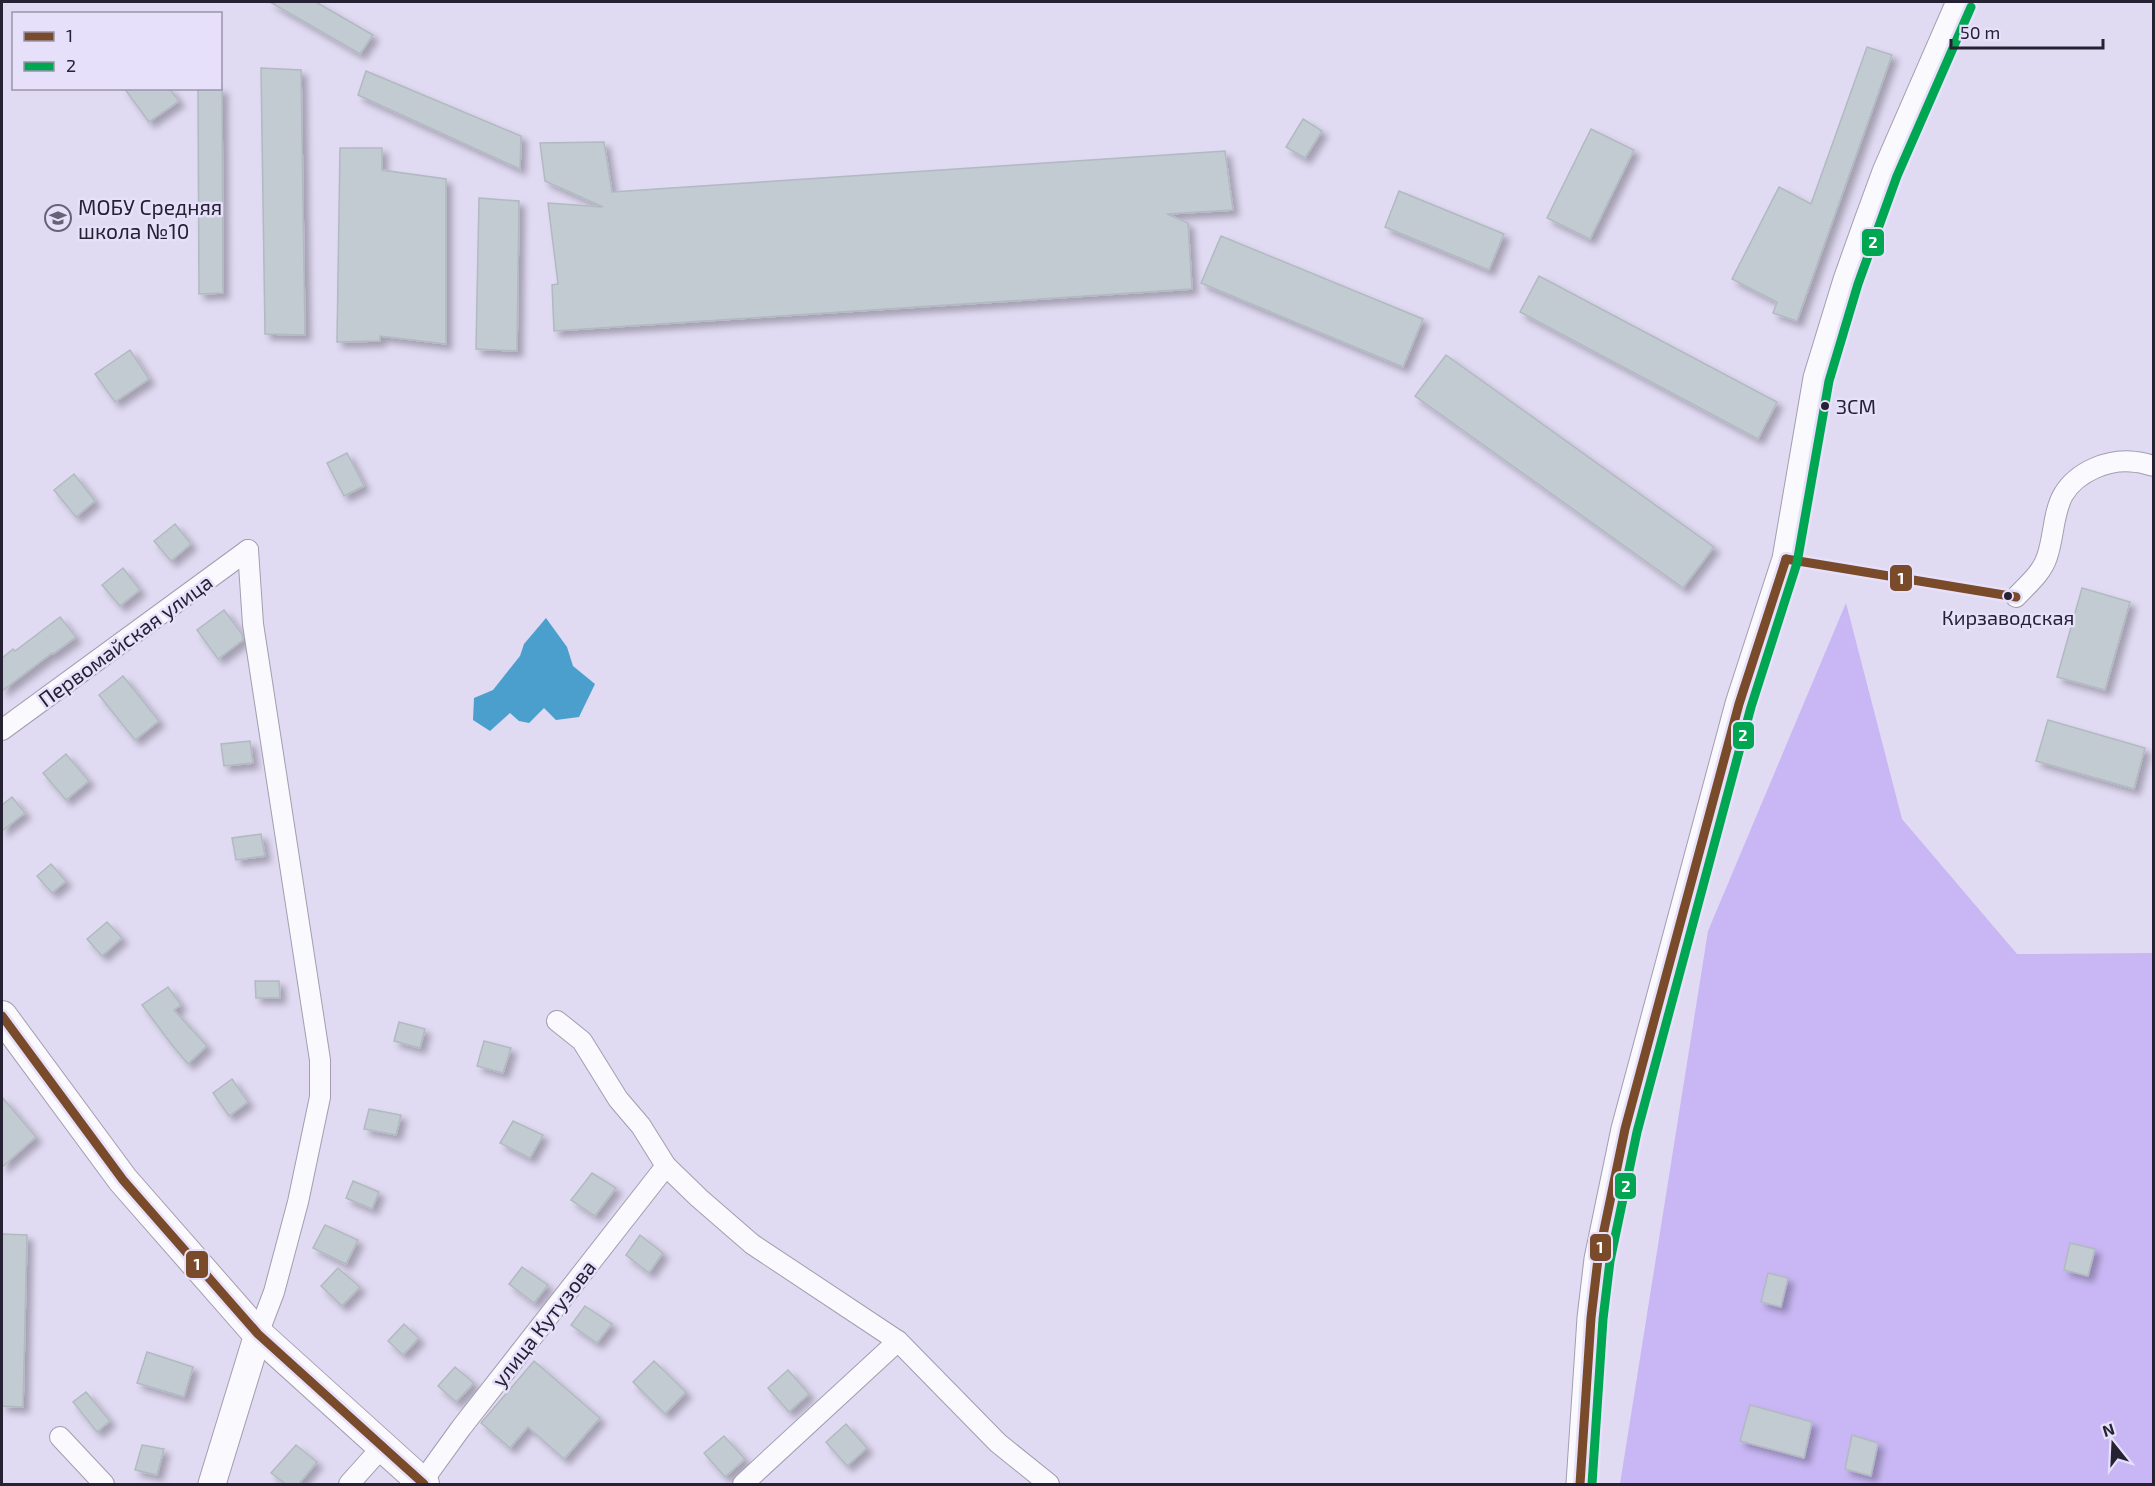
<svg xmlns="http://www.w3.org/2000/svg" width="2155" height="1486" font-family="'Exo 2',sans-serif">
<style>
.green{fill:#c8b7f4}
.water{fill:#4a9fcd}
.building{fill:#c2cad2;stroke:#b1b9c1;stroke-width:1.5;filter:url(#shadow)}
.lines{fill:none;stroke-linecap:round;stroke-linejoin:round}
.street-casing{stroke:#a29eaf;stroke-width:22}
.secondary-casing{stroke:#a29eaf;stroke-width:29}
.primary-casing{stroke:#a29eaf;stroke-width:32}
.street{stroke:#faf9fd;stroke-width:20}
.secondary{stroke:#faf9fd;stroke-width:27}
.primary{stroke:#faf9fd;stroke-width:30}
.bus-1-casing{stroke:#e6e0fb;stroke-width:14}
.bus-2-casing{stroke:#e6e0fb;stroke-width:14}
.bus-1{stroke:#7a4b2a;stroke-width:9}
.bus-2{stroke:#00a651;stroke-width:9}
.bus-dot{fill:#272233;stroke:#e6e0fb;stroke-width:2}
.labels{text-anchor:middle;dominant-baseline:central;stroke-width:5;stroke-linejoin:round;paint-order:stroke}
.bus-label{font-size:20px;fill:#272233;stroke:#e6e0fb;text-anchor:start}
.poi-label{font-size:21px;fill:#272233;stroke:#e6e0fb;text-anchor:start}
.street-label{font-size:21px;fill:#272233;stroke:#e6e0fb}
.line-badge{stroke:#e6e0fb;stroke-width:2}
.badge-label{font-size:16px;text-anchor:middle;font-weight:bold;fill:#fff}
</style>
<defs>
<filter id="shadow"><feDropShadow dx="5.5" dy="5.5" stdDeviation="3" flood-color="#0004"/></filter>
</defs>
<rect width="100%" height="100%" fill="#e0daf2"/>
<!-- green -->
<path class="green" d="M1846,603L1902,819L2017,954L2153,953V1484H1620L1708,931Z"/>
<!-- water -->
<path class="water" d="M546,618L567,647L573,666L595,684L579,717L556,720L544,708L529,723L519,721L510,713L490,731L473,720L474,698L493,690L520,656L524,644Z"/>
<!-- building -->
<g class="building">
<path d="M270,2H316L373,35L360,54Z"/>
<path d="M1867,47L1892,55L1797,321L1773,313L1777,302L1732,279L1779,187L1811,204Z"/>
<path d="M261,68L301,70L305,335L265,334Z"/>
<path d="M366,71L521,136L520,169L358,95Z"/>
<path d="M124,88H169L179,101L149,122Z"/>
<path d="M198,88H222L223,293L199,294Z"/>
<path d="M1303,119L1322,131L1305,158L1286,147Z"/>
<path d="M1591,129L1634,150L1590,239L1547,218Z"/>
<path d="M604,142L612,192L1225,151L1233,210L1167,214L1188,223L1192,289L554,331L552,285L558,284L548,203L603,207L545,181L540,143Z"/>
<path d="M340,148H382V170L446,179V344L380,336V341L337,342Z"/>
<path d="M1399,191L1504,234L1489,270L1385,227Z"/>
<path d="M479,198L519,201L517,351L476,349Z"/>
<path d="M1221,236L1423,319L1403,367L1201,283Z"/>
<path d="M1539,276L1777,402L1758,439L1520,312Z"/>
<path d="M130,350L149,379L115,402L95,374Z"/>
<path d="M1446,355L1714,547L1683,588L1415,396Z"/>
<path d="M347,453L364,486L344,496L327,463Z"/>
<path d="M74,474L95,501L76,517L54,490Z"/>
<path d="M175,524L191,544L171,561L154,541Z"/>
<path d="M123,568L140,590L120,606L102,585Z"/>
<path d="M2082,588L2130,602L2105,690L2057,677Z"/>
<path d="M224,610L242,634L243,640L218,659L197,630Z"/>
<path d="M60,617L76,637L53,654L52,653L2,691V658L13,649L15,651Z"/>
<path d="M123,676L159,721L135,740L99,695Z"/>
<path d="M2048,720L2145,748L2134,789L2036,761Z"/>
<path d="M250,741L253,763L224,766L221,744Z"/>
<path d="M66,754L89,781L66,800L43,773Z"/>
<path d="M12,797L25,813L2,831V805Z"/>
<path d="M261,834L265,856L236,860L232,838Z"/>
<path d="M51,864L66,881L52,893L37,876Z"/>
<path d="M107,922L122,938L102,956L87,939Z"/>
<path d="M255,981H279L280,998H256Z"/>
<path d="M168,987L181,1005L174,1010L207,1046L188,1064L172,1045L142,1005Z"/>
<path d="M399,1022L425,1029L420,1048L394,1041Z"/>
<path d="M484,1041L511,1048L503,1073L477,1066Z"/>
<path d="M232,1079L248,1102L229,1116L213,1093Z"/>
<path d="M2,1097L36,1137L2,1167Z"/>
<path d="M369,1109L401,1115L396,1135L364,1129Z"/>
<path d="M513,1121L543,1135L530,1158L500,1143Z"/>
<path d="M592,1173L616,1188L595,1216L571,1200Z"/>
<path d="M353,1181L379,1192L372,1209L346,1198Z"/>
<path d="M325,1225L358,1240L346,1264L313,1248Z"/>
<path d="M2,1234L27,1235L23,1407L2,1406Z"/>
<path d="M640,1235L663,1253L649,1273L626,1255Z"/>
<path d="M2070,1243L2095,1249L2088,1276L2064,1270Z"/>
<path d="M522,1267L548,1285L534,1303L509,1284Z"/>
<path d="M338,1268L360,1287L342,1306L321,1286Z"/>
<path d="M1768,1273L1788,1278L1781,1307L1761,1302Z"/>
<path d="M585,1306L612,1324L597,1343L571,1325Z"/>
<path d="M404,1324L419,1338L403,1355L388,1341Z"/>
<path d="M147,1352L193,1367L184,1397L137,1383Z"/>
<path d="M534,1361L600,1418L564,1459L528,1427L510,1448L481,1423Z"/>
<path d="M654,1361L686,1392L665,1414L633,1382Z"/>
<path d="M455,1367L474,1383L456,1402L438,1386Z"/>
<path d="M788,1370L809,1394L789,1412L768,1388Z"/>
<path d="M86,1392L110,1421L97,1432L73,1402Z"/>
<path d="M1750,1405L1812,1422L1804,1458L1740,1441Z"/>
<path d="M846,1424L867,1448L847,1466L826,1442Z"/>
<path d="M1852,1435L1878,1443L1871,1476L1845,1469Z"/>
<path d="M724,1436L745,1459L725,1477L704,1453Z"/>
<path d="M142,1445L164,1449L157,1475L135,1470Z"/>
<path d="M296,1445L317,1462L298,1485H287L271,1473Z"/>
</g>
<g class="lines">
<defs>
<g id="street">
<path d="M248,550L253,624L320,1060V1097L298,1202L274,1292L258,1334"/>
<path d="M2016,597C2027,585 2042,573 2047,557C2054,537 2053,513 2063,495C2077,471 2110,458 2136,462C2142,462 2148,465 2154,466"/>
<path d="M2,730L248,550"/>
<path d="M557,1021L582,1041L618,1099L641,1126L666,1166L699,1198L752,1244L898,1341L998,1443L1049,1484"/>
<path d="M60,1437L104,1484"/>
<path d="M422,1482L461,1428L666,1166"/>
<path d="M349,1484L383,1446"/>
<path d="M743,1484L898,1341"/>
</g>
<g id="secondary">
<path d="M212,1484L258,1334"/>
<path d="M1580,1484L1591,1318L1598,1259L1625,1129L1739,704L1786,559L1817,378L1847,280L1868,221L1886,172L1960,2"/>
</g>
<path id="primary" d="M2,1016L123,1180L258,1334L424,1484"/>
</defs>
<!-- street casing -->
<use href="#street" class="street-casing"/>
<!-- secondary casing -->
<use href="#secondary" class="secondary-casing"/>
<!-- primary casing -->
<use href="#primary" class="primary-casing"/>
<!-- street -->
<use href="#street" class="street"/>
<!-- secondary -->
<use href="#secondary" class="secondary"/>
<!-- primary -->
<use href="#primary" class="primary"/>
<defs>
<g id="bus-1">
<path d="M1786,559L2016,597"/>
<path d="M2,1016L123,1180L258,1334L424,1484"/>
<path d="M1580,1484L1591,1318L1598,1259L1625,1129L1739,704L1786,559"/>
</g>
<path id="bus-2" d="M1592,1484L1603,1319L1610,1261L1637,1132L1751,707L1797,563L1829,381L1858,284L1897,176L1971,7"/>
</defs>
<!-- bus-1 casing -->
<use href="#bus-1" class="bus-1-casing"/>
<!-- bus-2 casing -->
<use href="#bus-2" class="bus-2-casing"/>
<!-- bus-1 -->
<use href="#bus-1" class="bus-1"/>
<!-- bus-2 -->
<use href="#bus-2" class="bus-2"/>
</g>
<!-- icons -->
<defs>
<symbol id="school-ring" viewBox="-11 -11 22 22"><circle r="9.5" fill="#e6e0fb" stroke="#686276" stroke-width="1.5"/><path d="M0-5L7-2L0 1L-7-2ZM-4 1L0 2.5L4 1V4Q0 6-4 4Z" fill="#686276"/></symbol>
</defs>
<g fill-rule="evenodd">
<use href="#school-ring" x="43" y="203" width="30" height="30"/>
</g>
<!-- markers -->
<g class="bus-dot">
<circle cx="1825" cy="406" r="5"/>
<circle cx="2008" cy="596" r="5"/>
</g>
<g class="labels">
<!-- bus labels -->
<g class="bus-label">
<text x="1836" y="406">ЗСМ</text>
<text x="2008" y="617" text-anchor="middle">Кирзаводская</text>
</g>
<!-- poi labels -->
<g class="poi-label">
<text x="78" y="206">МОБУ Средняя<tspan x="78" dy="24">школа №10</tspan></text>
</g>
<!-- street labels -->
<g class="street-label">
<text transform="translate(125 640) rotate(-36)">Первомайская улица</text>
<text transform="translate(543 1323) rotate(-52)">улица Кутузова</text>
</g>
</g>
<g class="line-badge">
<rect x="1861" y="228" width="24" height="29" rx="6" fill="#00a651"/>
<rect x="1889" y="564" width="24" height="28" rx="6" fill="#7a4b2a"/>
<rect x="1732" y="721" width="23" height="29" rx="6" fill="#00a651"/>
<rect x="1614" y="1172" width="23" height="28" rx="6" fill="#00a651"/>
<rect x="1589" y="1233" width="23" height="29" rx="6" fill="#7a4b2a"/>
<rect x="185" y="1250" width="24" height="29" rx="6" fill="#7a4b2a"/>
</g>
<g class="badge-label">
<text x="1873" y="248">2</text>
<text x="1901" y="584">1</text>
<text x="1743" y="741">2</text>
<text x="1626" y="1192">2</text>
<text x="1600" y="1253">1</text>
<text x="197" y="1270">1</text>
</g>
<!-- border -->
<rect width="2155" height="1486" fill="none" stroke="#272233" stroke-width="6"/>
<!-- legend -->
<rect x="12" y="12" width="210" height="78" fill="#e6e0fb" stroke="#9a94ab" stroke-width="1.5"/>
<rect x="24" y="32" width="30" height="9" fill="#7a4b2a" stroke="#9a94ab" stroke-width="1.5"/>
<text x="66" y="42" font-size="18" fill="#272233">1</text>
<rect x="24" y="62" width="30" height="9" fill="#00a651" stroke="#9a94ab" stroke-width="1.5"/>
<text x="66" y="72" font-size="18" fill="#272233">2</text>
<!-- north arrow -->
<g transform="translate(2113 1444) rotate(342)" stroke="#e6e0fb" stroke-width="4.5" paint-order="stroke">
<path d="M0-4.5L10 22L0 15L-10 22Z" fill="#272233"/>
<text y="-9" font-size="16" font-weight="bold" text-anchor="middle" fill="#272233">N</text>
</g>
<!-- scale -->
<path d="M1951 39v9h152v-9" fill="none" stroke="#272233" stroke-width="3"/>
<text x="1960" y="39" font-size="18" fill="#272233" stroke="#e6e0fb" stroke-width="4.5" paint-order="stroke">50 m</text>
</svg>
